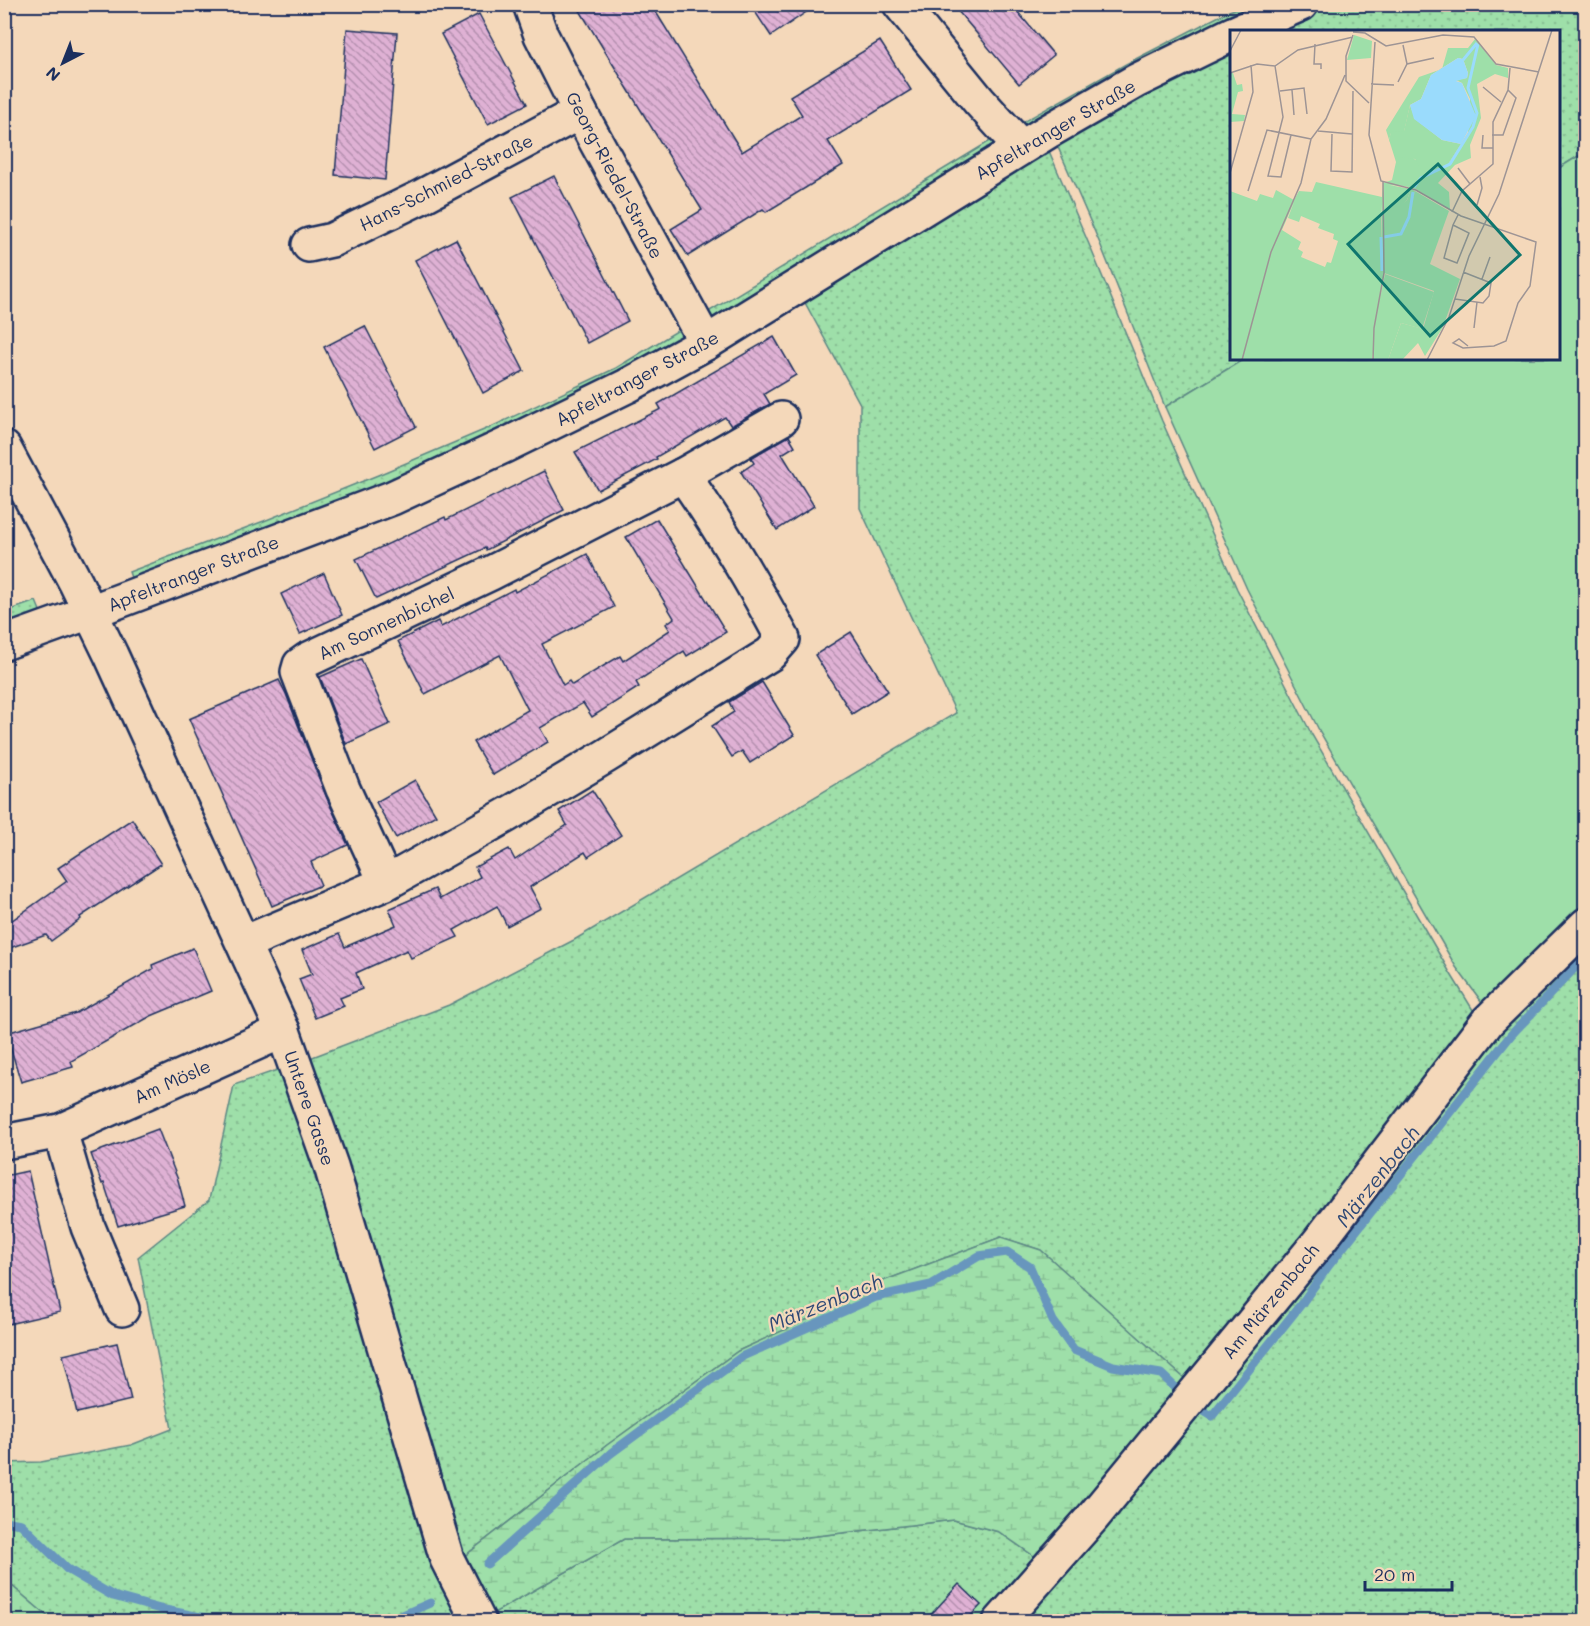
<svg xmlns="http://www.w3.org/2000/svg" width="1590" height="1626" font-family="Mali,sans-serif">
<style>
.grass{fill:url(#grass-dots);stroke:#5c8784;stroke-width:1.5}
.wetland{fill:url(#wetland-marsh);stroke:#5c8784;stroke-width:1.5}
.pitch{fill:#9edfa9;stroke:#5c8784;stroke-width:1.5}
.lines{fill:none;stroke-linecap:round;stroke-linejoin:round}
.stream{stroke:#6796bd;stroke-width:9}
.building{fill:url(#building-back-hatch);stroke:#1b2f5e;stroke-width:1.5}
.minor-casing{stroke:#1b2f5e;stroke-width:38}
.minor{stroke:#f4d8ba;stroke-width:33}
.labels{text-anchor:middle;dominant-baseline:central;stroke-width:4.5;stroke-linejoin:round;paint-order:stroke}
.street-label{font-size:18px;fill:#1b2f5e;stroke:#f4d8ba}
.water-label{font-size:20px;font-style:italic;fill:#2e4976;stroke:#f4d8ba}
.inset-river{fill:none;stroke:#9adbfc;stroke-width:3}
.inset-road{fill:none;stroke:#9d9495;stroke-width:1.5}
.view{fill:#0f766e;fill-opacity:0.15;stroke:#0f766e;stroke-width:3}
.inset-edge{fill:none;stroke:#1b2f5e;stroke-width:3}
</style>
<defs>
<pattern id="grass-dots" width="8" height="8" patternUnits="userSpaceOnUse" patternTransform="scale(1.5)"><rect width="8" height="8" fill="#9edfa9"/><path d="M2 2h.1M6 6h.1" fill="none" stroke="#88c094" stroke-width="1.8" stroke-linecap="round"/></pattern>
<pattern id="wetland-marsh" width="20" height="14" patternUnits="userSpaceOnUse" patternTransform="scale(1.5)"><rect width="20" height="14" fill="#9edfa9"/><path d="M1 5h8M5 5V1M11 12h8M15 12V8" fill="none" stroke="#88c094"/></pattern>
<pattern id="building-back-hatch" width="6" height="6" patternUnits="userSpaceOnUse" patternTransform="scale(1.5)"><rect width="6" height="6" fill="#dfb1d4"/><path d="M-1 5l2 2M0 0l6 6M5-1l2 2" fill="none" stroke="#b490af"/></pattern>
</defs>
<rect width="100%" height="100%" fill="#f4d8ba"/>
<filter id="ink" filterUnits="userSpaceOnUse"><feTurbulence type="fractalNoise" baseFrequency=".0167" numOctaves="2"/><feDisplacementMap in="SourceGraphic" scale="12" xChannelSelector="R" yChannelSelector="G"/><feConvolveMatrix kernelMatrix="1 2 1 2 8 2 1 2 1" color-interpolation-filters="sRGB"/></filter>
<g filter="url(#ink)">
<!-- grass -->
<g class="grass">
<path d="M1246,5H1277L621,377L385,486L134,586L129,572L264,521L378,475L491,427L616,368L1005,132L1126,64L1229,11Z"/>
<path d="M1327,5H1585V152L1559,168L1558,32H1258Z"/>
<path d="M1231,44L1232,358L1244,359L1165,407L1101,246L1054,138Z"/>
<path d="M1046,144L1091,249L1162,421L1237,589L1312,735L1449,971L1481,1023L1193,1386L1040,1250L1001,1237L875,1284L815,1316L738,1351L607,1445L457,1562L302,1061L449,1005L574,940L956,713L860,508V404L803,299Z"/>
<path d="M36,601L41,613L5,627V612Z"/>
<path d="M1585,933V1621L1011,1622L1493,1024Z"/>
<path d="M286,1067L470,1621H53L5,1580L4,1463L41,1462L131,1445L172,1429L138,1257L209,1200L234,1085Z"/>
<path d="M954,1520L999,1532L1044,1563L993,1621L487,1622L485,1618L624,1539L799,1538Z"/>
</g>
<!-- wetland -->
<g class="wetland">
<path d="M1001,1237L1041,1250L1193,1386L1044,1563L999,1532L954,1520L799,1538L624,1539L485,1618L457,1562L607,1445L738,1351L815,1316L875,1284Z"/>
<path d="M4,1580H5L53,1621H5Z"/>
</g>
<!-- pitch -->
<path class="pitch" d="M1585,152V920L1490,1013L1456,967L1320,732L1247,589L1165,407L1244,359L1558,358L1559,168Z"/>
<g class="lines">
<!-- stream -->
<g class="stream">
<path d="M1202,1410L1212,1416L1302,1303L1329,1265L1511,1035L1586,956"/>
<path d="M4,1521L21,1524L67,1569L113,1596L160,1609L226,1622"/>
<path d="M487,1564L611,1453L743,1356L876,1297L931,1285L979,1256L1007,1252L1030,1267L1053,1321L1074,1350L1113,1366L1161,1374L1179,1391"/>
<path d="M365,1622L398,1617L430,1603"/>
</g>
</g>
<!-- building -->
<g class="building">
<path d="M576,4H651L742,152L802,115L790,96L880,41L911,90L828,141L843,165L766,212L763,209L688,256L671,229L702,210Z"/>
<path d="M750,4H818L771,36Z"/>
<path d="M952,4H1011L1054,55L1019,84Z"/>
<path d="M479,14L527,104L488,124L441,34Z"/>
<path d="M347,29L397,33L385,180L335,175Z"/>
<path d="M554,176L628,321L587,343L512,197Z"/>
<path d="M456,239L524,371L483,393L415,260Z"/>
<path d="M365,326L416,427L375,448L324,347Z"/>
<path d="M774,337L796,375L764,394L770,404L731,426L725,417L656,457L657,459L598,490L575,452L661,409L658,404Z"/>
<path d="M789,436L795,446L782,454L814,506L777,530L741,472L754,463L751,458Z"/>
<path d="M544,471L564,510L486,550L485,548L376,599L356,559L445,517L446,520Z"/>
<path d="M657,519L726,632L687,656L684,651L636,682L639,687L592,717L583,703L540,728L548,742L493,775L473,742L528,710L500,655L425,694L398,641L438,621L441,627L514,589L515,592L587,554L614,607L542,644L563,685L569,681L572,685L620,656L623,661L670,630L666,624L674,618L626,537Z"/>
<path d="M324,573L342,615L300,634L281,594Z"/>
<path d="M851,632L888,691L852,714L815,655Z"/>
<path d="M361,659L390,724L346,744L320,677Z"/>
<path d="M279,680L286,694L326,796L348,845L311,862L321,885L272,906L189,719Z"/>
<path d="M762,682L794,735L750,763L742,751L732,757L712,726L734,712L729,702Z"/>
<path d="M415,780L436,815L396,838L376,802Z"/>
<path d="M592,790L621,835L588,857L585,852L530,887L541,908L507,926L497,906L454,930L458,937L411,958L407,950L356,973L362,989L340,998L344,1006L315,1018L299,979L312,974L302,950L339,934L345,947L396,925L389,909L435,889L440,899L480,877L475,867L509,849L515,860L567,825L559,811Z"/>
<path d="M132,819L161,864L80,917L81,919L51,941L46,935L4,950V926L67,881L58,868Z"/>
<path d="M193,948L211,991L151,1016L71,1061L73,1067L21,1082L6,1033L76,1013L153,969L152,965Z"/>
<path d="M158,1129L178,1180L185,1206L118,1226L104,1183L102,1184L91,1154Z"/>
<path d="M28,1171L60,1312L4,1325V1176Z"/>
<path d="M117,1343L131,1400L77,1413L63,1355Z"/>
<path d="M959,1584L981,1605L965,1622H924Z"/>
</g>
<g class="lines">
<defs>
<g id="minor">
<path d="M530,4L541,35L580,112L706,343"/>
<path d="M900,4L979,101L1021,147"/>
<path d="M1237,32L1301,4"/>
<path d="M309,245L332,240L419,198L580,112"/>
<path d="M4,448L76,583L111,655L283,1031L331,1166L447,1559L479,1622"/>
<path d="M683,475L781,419"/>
<path d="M4,643L90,612L392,498L504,446L627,386L706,343L1047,132L1136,81L1232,34"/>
<path d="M244,943L386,883L507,815L606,756L770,654L783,639C753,583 720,527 683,475L491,573L307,660L300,665L298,672L343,789L386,883"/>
<path d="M60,1131L88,1227L122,1309"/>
<path d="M4,1142L60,1131L283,1031"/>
<path d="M1000,1622L1093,1517L1318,1243L1488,1021L1586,925"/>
</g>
</defs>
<!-- minor casing -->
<use href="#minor" class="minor-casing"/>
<!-- minor -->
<use href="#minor" class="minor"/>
</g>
</g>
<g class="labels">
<!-- street labels -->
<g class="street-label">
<text transform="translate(1055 129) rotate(-30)">Apfeltranger Straße</text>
<text transform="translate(615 175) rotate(62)">Georg-Riedel-Straße</text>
<text transform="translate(446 182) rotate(-27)">Hans-Schmied-Straße</text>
<text transform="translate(637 378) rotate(-28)">Apfeltranger Straße</text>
<text transform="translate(193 573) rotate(-21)">Apfeltranger Straße</text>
<text transform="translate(386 623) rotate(-25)">Am Sonnenbichel</text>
<text transform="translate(172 1081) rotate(-24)">Am Mösle</text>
<text transform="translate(310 1108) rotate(71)">Untere Gasse</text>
<text transform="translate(1270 1301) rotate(-51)">Am Märzenbach</text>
</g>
<!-- water labels -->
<g class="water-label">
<text transform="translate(1377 1176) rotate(-52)">Märzenbach</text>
<text transform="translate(825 1302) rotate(-22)">Märzenbach</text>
</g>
</g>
<!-- overview -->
<g transform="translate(1230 30)">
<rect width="330" height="330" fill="#f4d8ba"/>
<path d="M245,9L266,35L278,38V48L265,44L247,54L251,88L240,115L241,128L225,135L208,153L219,162L220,180L186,159L174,156L159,155L181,159L177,170L156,190H152L151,174L152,222V208L176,197L185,161L219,181L200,234L230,249L213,297L195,326L188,313L172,330H158L171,293L193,299L204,261L154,243L142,330H0V161L27,171L30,164L43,168L46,160L64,170L69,161L82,162L86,152L152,167L153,153L162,150L166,132L156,100L189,47L212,39L218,18H238ZM228,28L233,29L238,43L237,48L226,50L232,53L240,69L238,103L218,134L191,139V134L159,110L161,103L174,102L180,75L191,69L201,45ZM64,172L58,188L69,192L71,186L90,194L88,198L104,204L103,209L108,211L101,233L97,232L95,237L71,227L73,222L68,219L71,212L52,200ZM0,43H3L7,55L12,54L13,61L8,62L2,84L15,85L14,91L0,92Z" fill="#9edfa9" fill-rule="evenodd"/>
<path d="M180,75L185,89L212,110L231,114L218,134L193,143L185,129L168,127L159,110L161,102L174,101ZM181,159L185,161L180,187L171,206L152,208V190L177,170Z" fill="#9edfa9"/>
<path d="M124,5L142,11L141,28L117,30Z" fill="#9edfa9"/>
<path d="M155,244L204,262L192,299L171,293L158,330H143L144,298Z" fill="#9edfa9"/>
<path d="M228,28L233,29L238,43L237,48L226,51L232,53L246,86L231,114L212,110L184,89L180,75L191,69L201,45Z" fill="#9adbfc"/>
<path class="inset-river" d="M233,30L247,13M184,157L191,148L220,134L243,97L247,83L238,58L248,14M151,207L152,241M154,207L171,204L179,187L183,162"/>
<path class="inset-road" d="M123,2L135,3L156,16L213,5L244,7L266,34L309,42M123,5L116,26V51L139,73M145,12L139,105L151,151L186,160L231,186L306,212L300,256L288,273L276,311L264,316L233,318L223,313L229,309L238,316M85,14L84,34H91V39M173,15L177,34M0,21L11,0M45,36L53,87L38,146L51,147L61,105M0,43L27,34L45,36L68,20L123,7M168,52L177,34L204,28M141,54L164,55M253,57L271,72M62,60L64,85M50,61L74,58L77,84M88,101L122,104M102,104L101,141L122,142L123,61M253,105L252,118H263M262,105H273L286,68L278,60M228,138L240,154M0,143L23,62L21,35M18,161L37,100L81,109M247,175L252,158L250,147M222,182L232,161L263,134V92L278,60L280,38M223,195L239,203L227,233L214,228L223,195L228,185M252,249L260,227M225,269L253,273L259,266L261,253L233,242M244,298L247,272M12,330L41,222L71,153L81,109L96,89L115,45M143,330L144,298L154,243L153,152M197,330L219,287L239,226L269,164L322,0"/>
<path class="view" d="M208,134L290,225L200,306L118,214Z"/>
<rect width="330" height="330" class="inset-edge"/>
</g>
<!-- margin -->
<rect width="1590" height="1626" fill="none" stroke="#f4d8ba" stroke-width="24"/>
<rect x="12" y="12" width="1566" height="1602" fill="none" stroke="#1b2f5e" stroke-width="2" filter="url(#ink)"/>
<!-- north arrow -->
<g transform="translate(63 63) rotate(222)" stroke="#f4d8ba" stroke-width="4.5" paint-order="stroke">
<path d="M0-4.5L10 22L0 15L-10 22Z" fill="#1b2f5e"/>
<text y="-9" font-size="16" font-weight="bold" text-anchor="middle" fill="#1b2f5e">N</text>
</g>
<!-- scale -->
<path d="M1365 1581v9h87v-9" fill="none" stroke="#1b2f5e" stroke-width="3"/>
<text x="1374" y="1581" font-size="18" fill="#1b2f5e" stroke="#f4d8ba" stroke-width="4.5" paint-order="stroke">20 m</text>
</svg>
